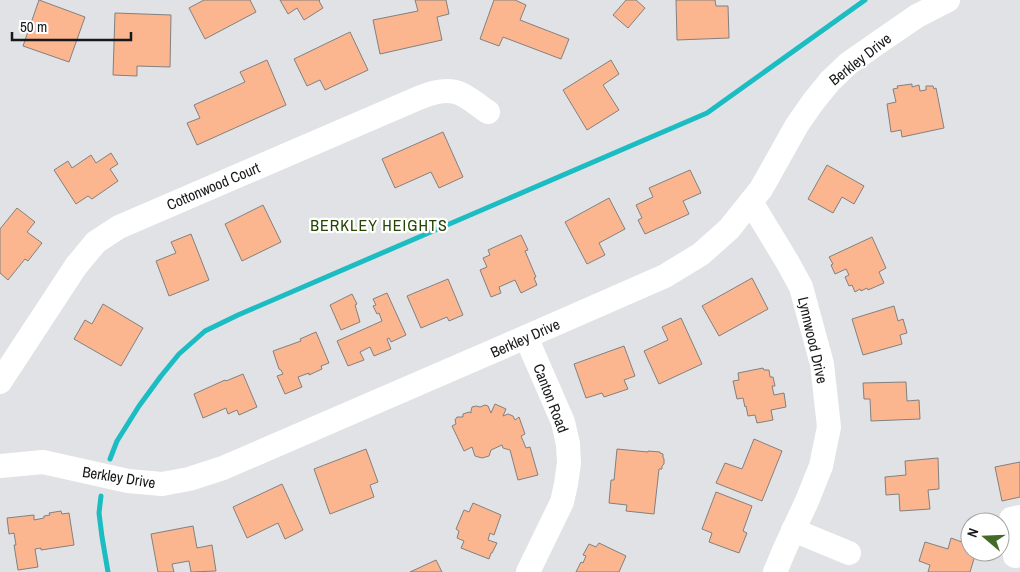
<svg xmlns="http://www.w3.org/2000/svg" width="1020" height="572" font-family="'Archivo Narrow',sans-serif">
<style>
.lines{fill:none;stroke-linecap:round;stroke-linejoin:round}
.stream{stroke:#1cbcc3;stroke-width:5}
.building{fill:#fbb690;stroke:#83807f}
.minor{stroke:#fff;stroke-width:24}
.labels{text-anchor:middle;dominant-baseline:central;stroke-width:4.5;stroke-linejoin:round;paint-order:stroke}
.street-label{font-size:15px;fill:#171819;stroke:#fff}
.neighbourhood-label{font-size:16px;letter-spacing:1px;fill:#234602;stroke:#fff}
</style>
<rect width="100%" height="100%" fill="#e1e2e5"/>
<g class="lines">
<!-- stream -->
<g class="stream">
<path d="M110,459L117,441L139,406L161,376L179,354L205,331L238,315L707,113L865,0"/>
<path d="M101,496L99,513L102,537L108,572"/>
</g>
</g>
<!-- building -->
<g class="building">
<path d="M39,0L85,17L69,62L23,46Z"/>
<path d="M204,0H250L256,12L205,39L189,8Z"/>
<path d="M280,0H320L319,1L323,8L304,20L297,8L288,14Z"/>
<path d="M415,0H446L449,14L437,17L442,40L380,54L373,20L418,11Z"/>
<path d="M494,0H515L526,5L520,20L569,39L561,59L503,37L499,46L480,39Z"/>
<path d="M626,0H636L645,8L628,28L613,15Z"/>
<path d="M676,0H715L716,6H728L729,38L677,40Z"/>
<path d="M115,13L171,15L170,67L137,66V76L113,75Z"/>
<path d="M350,32L368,70L325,90L320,80L307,86L294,59Z"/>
<path d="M267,60L286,105L197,145L187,123L200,118L194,105L245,82L240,72Z"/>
<path d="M611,60L619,74L603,85L619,110L587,130L563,90Z"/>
<path d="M912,84V87L919,85L920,91L926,90V86H933L934,89L936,88L944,128L902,137L901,130L891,132L887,104L896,102L893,89L898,88L897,86Z"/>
<path d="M443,132L463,177L439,188L431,172L395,188L382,159Z"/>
<path d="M111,153L118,164L110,169L118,181L92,199L88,196L76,204L54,170L68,161L72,168L91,155L96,163Z"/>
<path d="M827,165L864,186L854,204L842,197L833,213L808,199Z"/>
<path d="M690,170L701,193L683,201L689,214L645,234L638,220L642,218L636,205L653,197L649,188Z"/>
<path d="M609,198L625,229L599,243L605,255L587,264L565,222Z"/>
<path d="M263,205L281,242L242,261L225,224Z"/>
<path d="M17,208L35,222L27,232L42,243L28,261L25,259L8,280L0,273V229Z"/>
<path d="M191,234L209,280L169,296L156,261L176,253L171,242Z"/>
<path d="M521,235L528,250L525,251L536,277L534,278L537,285L521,293L515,280L499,287L501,293L491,297L480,270L487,267L483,258L490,255L488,250Z"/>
<path d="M872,237L886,268L879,272L884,283L868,290L867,288L861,291L860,289L855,292L852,285L849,286L845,277L849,275L846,269L835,274L831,265L833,264L829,257Z"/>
<path d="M752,278L768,309L719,336L702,306Z"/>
<path d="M448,279L463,315L449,321L447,317L421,328L407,296Z"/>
<path d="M387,293L406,335L391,342L389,338L387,339L391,349L374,356L370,347L360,352L364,360L348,366L337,341L382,321L379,313L377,314L373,306L376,305L373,299Z"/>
<path d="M352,294L357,304L355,305L360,322L341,330L330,305Z"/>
<path d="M103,304L143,328L121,366L74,339L85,320L92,324Z"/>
<path d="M894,306L898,321L903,319L907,333L900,335L902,344L863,355L852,319Z"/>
<path d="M681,318L702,364L659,384L644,351L668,340L662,327Z"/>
<path d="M316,332L329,363L321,366L322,369L309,375V373L298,377L302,387L285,394L277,376L283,374L281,370L279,369L273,351L301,341L300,339Z"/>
<path d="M624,346L635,376L624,380L628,389L604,397L602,393L586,398L574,364Z"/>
<path d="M763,368L764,370H769L770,377H773L775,386H772L774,395L784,393L786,407L771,410L773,420L757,423L755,415L748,416L746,406L745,407L743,398L737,399L733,381L739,380L738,373Z"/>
<path d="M243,374L257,407L239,415L237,410L228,414L226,408L203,418L194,394L225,380L226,381Z"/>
<path d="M906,382L907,401L919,400L920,419L871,421L870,399H864L863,383Z"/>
<path d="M495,404L506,409L503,416L508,414L513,416L515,420L519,417L525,434L521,436L526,448L530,447L538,475L518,480L510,450L503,448L502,445L491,450L489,456L482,458L475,456L472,447L464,451L452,426L456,424L455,420L457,417H463V414L469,412L471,413V411L472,407L476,406L480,407L485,405L488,406L491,413Z"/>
<path d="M754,439L782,451L762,501L716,483L725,463L742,469Z"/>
<path d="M366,449L378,482L370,485L374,497L330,514L314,469Z"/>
<path d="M617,449L648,452V451L660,452V453L663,454V457L664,459V464L662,466V469H659L654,514L626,511L627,505L609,503L611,480H614Z"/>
<path d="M938,458L939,489L928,490L930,509L900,511L899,494L886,495L885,477L906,475L905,461Z"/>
<path d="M1020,462V497L1002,501L995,467Z"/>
<path d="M282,484L303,530L285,539L278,523L247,538L233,507Z"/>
<path d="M716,492L752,506L743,531L747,533L739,553L709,542L712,533L702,529Z"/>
<path d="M473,503L501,515L494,535L490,533L488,540L497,543L492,553H491L489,559L461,548L464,541L457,538L459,531L456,529L464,510L469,512Z"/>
<path d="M61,511L62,514L69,513L74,545L41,550V548L35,549L38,567L18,570L14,545H16L14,533L9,534L7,518L34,515V520L44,518V516L50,515L49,513Z"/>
<path d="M193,526L197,548L212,545L216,571L191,572L189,561L172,564L174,572H158L151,534Z"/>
<path d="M951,538L970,545V552H976L970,572H928L930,565L919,561L925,542L948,549Z"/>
<path d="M599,543L626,556L619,572H576L581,562L583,563L586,556L583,555L589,544L596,547Z"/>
<path d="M436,560L442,572H410Z"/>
</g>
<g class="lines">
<!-- minor -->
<g class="minor">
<path d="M751,202L788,263L801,287L822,364L829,427L821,466L807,501L786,546L775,572"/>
<path d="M526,337L563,422L568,444L569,463L566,484L562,502L528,572"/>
<path d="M0,382L76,266L96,242L119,227L407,103C423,96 444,86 461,94C470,98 479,106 488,112"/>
<path d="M0,466L43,462L128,481L162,484L189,479L223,468L496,350L665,276L701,254L729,229L761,189L797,125L813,102L830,81L849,63L882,40L917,16L948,0"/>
<path d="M1020,517L1011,519L1015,556L1020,555"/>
<path d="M793,530L849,553"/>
</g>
</g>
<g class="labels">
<!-- street labels -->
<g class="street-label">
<text transform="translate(860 59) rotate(-38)">Berkley Drive</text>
<text transform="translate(213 186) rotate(-23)">Cottonwood Court</text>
<text transform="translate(525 338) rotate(-24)">Berkley Drive</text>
<text transform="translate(813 340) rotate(77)">Lynnwood Drive</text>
<text transform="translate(551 398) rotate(69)">Canton Road</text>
<text transform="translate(119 477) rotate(9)">Berkley Drive</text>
</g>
<!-- neighbourhood labels -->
<g class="neighbourhood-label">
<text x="379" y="225">BERKLEY HEIGHTS</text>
</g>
</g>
<!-- north arrow -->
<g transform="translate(985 537) rotate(289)"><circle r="24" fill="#ffffff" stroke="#a2a3a3"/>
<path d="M0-4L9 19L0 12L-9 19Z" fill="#436a26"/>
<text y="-8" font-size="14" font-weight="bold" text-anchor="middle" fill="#171819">N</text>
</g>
<!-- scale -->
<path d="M12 32v8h119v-8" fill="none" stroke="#171819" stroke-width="2.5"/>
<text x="20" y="32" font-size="15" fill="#171819" stroke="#ffffff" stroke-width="4" paint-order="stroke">50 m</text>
</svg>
